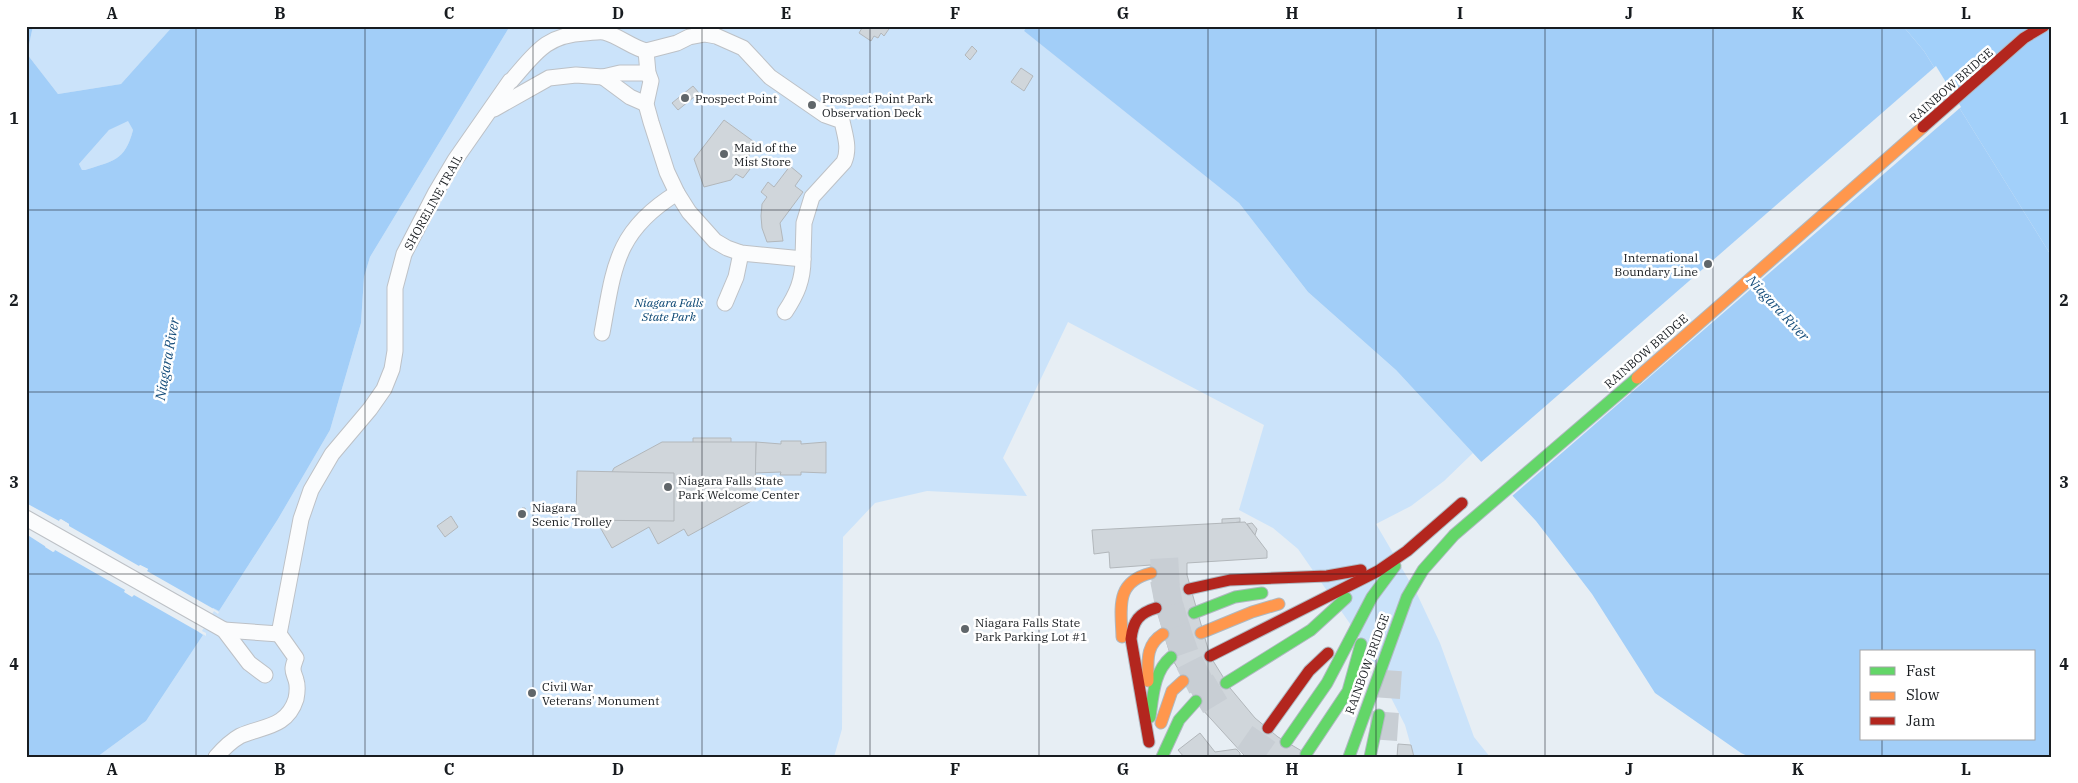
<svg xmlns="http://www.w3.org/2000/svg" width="2078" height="783" font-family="'IBM Plex Serif',serif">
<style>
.green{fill:#cbe3fa}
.forest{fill:#a2d0fa}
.water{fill:#a2cef8;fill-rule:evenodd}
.pier{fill:#e7eef4}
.building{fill:#d0d6db;stroke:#b2b7bb}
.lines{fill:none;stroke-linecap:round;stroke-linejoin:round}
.highway-tunnel{stroke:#c8ced4;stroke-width:28;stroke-dasharray:28 14;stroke-linecap:butt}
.street-casing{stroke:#bdc1c6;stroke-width:17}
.fast-casing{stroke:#afb8c0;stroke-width:13}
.slow-casing{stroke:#afb8c0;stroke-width:13}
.jam-casing{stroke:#afb8c0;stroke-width:13}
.street{stroke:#fbfcfd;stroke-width:15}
.fast{stroke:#63d668;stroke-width:11}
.slow{stroke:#ff974d;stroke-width:11}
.jam{stroke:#b3261e;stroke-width:11}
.grid{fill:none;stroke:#181c20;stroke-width:1;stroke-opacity:0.55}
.poi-dot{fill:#60666a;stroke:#fff;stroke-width:2}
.labels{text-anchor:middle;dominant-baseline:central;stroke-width:5;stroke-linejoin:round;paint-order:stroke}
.street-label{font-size:12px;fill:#181c20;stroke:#fff}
.poi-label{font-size:12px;fill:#181c20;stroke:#fff;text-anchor:start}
.park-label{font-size:12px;font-style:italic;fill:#094572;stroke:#fff}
.water-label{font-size:14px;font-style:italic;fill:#154d7b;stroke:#fff}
.neatline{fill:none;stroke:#181c20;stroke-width:2}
.grid-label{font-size:16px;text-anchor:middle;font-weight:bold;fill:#181c20}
</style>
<rect width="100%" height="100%" fill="#e7eef4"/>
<!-- green -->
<g class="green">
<path d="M33,26H173L121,84L58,94L27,54Z"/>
<path d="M510,26H1027L1024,31L1239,203L1308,292L1396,370L1473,453L1444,481L1411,506L1376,524L1417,594L1440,643L1474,737L1490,757H1414L1405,725L1362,641L1298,549L1273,528L1239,510L1264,425L1068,322L1003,458L1027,496L927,491L875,503L843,537L842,729L834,757H97L146,721L203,635L199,632L213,608L219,611L278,519L330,430L361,323L364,277L370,257Z"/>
<path d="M128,120L133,130C125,161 113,161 85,170H82L79,164L109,130Z"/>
</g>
<!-- forest -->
<path class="forest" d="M1903,26H2052V257L1924,51Z"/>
<!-- water -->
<g class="water">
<path d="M26,26H33L27,54L58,94L121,84L173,26H510L370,257L364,277L361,323L330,430L278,519L219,611L213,608L199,632L203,635L146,721L97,757H26ZM128,121L133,130C125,161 113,161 85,170H82L79,164L109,130ZM61,519L69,524L53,552L45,547ZM140,565L148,569L132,596L125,592Z"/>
<path d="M1027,26H1903L1924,51L2052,257V757H1750L1741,753L1655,693L1592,594L1536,521L1396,370L1308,292L1239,203L1024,31ZM1862,652H2034V739H1862Z"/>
</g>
<!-- pier -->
<g class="pier">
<path d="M1936,66L1961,107L1511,497L1480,463Z"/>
<path d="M26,503L59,521L60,519L69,524V526L139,566L140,565L148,569L147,571L219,612L218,614L214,611L202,631L206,633V636L134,595L132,597L124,592L125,590L55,550L54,552L26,534Z"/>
</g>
<!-- building -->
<g class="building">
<path d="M860,26H891L884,36L881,33L878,38L874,36L871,41L859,33L862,28Z"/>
<path d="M972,46L977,51L970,60L965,55Z"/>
<path d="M1021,68L1033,76L1024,91L1011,82Z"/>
<path d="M693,86L699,93L678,110L672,103Z"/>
<path d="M724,120L757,144L743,164L750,169L743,178L736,174L731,180L704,187L694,159Z"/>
<path d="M790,166L802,176L795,186L803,192L780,223L783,241L767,242L762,228L761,216L762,204L767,197L761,192L768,182L774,187Z"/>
<path d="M693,438H731V474L693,473Z"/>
<path d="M781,441H801V444L826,442V473L801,472V475H780L781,472L755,473L756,442L781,444Z"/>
<path d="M662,442H756L755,499L688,536L684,529L658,544L649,527L612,548L593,515H581L582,476H610L614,468Z"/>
<path d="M577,471L674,473V521L576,520Z"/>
<path d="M522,508H525L526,512L523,518L520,519L517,517Z"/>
<path d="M451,516L458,527L445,537L437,526Z"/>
<path d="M1240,518V522L1222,524V519Z"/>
<path d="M1245,522L1267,551V558L1187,563V575L1210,656L1230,688L1255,718L1278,737L1312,757H1246L1242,753L1201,708L1171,657L1155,604L1151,565L1110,568L1109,552L1094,554L1092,530Z"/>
<path d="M1252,523L1257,529L1255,535L1247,524Z"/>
<path d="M1200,733L1215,752L1236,749L1240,753V757H1184L1178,750Z"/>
<path d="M1398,744L1411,745L1414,757H1397Z"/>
</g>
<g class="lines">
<!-- highway-tunnel -->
<g class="highway-tunnel">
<path d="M1151,573L1187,571"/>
<path d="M1153,596L1189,589"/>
<path d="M1160,623L1194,613"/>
<path d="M1167,645L1201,633"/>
<path d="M1183,681L1214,665"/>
<path d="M1196,701L1226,683"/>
<path d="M1383,740L1388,669"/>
<path d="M1248,757L1268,728"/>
</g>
<defs>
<g id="street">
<path d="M705,34L716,36L743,48L770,77L825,115L842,121C845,136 850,148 844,162L812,197L804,223L803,259L741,253L727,248L715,241L689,212L677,193L667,172L651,122L646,104L651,81L648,73L646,51L677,43L689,37Z"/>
<path d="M603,77L630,97L646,104"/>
<path d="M494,109L549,78L576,75L603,77L620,73H648"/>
<path d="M725,303L736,277L741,253"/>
<path d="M785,312C797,294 803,280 803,259"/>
<path d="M602,333C614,268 615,231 677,193"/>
<path d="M26,518L224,630L249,663L265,675"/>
<path d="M224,630L279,634"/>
<path d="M279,634L301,519L311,490L332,454L370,409L384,389L392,369L395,351V288L404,254L436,192L455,160L510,81H511C535,54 545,35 585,33C590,33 598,31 604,32C619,36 631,47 646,51"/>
<path d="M216,757C223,749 231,741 240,736C262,726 287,728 296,699C297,694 298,686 296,680C295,676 293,673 293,669C293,665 295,661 296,658L279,634"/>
</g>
<g id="fast">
<path d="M1194,613L1235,597L1262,593"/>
<path d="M1226,683L1311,630L1346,598"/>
<path d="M1150,717C1153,696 1154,671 1171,657"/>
<path d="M1286,742L1327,683L1372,597L1395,566"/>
<path d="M1306,754L1348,691L1361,644"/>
<path d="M1162,757L1179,720L1196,701"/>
<path d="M1349,757L1407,597L1423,570L1454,535L1637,378"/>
<path d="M1370,757L1379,715"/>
</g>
<g id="slow">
<path d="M1637,378L1923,127"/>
<path d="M1201,633L1252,612L1279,604"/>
<path d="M1122,637C1121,607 1115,582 1151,573"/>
<path d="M1148,681C1148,662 1145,645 1163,634"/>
<path d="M1161,723L1172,691L1183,681"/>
</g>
<g id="jam">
<path d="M1923,127L2024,38L2044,26"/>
<path d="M1189,589L1230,580L1327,576L1361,570"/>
<path d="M1210,656L1378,571L1407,551L1462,503"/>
<path d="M1268,728L1309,671L1328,653"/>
<path d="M1149,742L1131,639C1133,621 1139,613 1156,608"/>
</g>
</defs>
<!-- street casing -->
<use href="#street" class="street-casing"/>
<!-- fast casing -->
<use href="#fast" class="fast-casing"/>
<!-- slow casing -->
<use href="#slow" class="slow-casing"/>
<!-- jam casing -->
<use href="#jam" class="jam-casing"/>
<!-- street -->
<use href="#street" class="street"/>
<!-- fast -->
<use href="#fast" class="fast"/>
<!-- slow -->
<use href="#slow" class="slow"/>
<!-- jam -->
<use href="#jam" class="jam"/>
</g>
<!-- grid -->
<path class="grid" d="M196,26V757M365,26V757M533,26V757M702,26V757M870,26V757M1039,26V757M1208,26V757M1376,26V757M1545,26V757M1713,26V757M1882,26V652M26,210H2052M26,392H2052M26,574H2052M1882,739V757"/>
<!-- markers -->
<g class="poi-dot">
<circle cx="685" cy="98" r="5"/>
<circle cx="812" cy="105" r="5"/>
<circle cx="724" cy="154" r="5"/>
<circle cx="1708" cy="264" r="5"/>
<circle cx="668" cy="487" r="5"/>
<circle cx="522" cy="514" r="5"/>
<circle cx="965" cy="629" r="5"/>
<circle cx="532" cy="693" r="5"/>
</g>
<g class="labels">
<!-- street labels -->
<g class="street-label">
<text transform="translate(1951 85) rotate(-41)">RAINBOW BRIDGE</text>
<text transform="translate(433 202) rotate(-61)">SHORELINE TRAIL</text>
<text transform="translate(1646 351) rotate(-41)">RAINBOW BRIDGE</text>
<text transform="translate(1367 664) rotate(-70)">RAINBOW BRIDGE</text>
</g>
<!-- poi labels -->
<g class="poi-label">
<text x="695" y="98">Prospect Point</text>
<text x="822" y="98">Prospect Point Park<tspan x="822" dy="14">Observation Deck</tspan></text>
<text x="734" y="147">Maid of the<tspan x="734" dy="14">Mist Store</tspan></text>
<text x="1698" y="257" text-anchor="end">International<tspan x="1698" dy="14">Boundary Line</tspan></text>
<text x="678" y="480">Niagara Falls State<tspan x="678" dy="14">Park Welcome Center</tspan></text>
<text x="532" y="507">Niagara<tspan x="532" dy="14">Scenic Trolley</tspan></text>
<text x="975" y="622">Niagara Falls State<tspan x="975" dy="14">Park Parking Lot #1</tspan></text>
<text x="542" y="686">Civil War<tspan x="542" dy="14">Veterans' Monument</tspan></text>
</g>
<!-- park labels -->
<g class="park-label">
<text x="669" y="302">Niagara Falls<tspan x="669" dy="14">State Park</tspan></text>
</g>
<!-- water labels -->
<g class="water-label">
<text transform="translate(1778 308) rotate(47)">Niagara River</text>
<text transform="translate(167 359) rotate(-80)">Niagara River</text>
</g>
</g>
<!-- border -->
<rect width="2078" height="783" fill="none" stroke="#ffffff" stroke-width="55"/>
<!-- legend -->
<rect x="1860" y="650" width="175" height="90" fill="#ffffff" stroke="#a3a4a6"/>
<rect x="1870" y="667" width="25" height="8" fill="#63d668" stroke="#a3a4a6"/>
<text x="1906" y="676" font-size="15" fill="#181c20">Fast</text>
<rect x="1870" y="692" width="25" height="8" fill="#ff974d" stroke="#a3a4a6"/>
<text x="1906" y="700" font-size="15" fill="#181c20">Slow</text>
<rect x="1870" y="717" width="25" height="8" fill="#b3261e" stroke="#a3a4a6"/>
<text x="1906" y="726" font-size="15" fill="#181c20">Jam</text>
<rect x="28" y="28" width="2022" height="728" class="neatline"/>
<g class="grid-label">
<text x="112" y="19">A</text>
<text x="280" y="19">B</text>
<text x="449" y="19">C</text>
<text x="618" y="19">D</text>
<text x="786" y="19">E</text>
<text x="955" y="19">F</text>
<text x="1123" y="19">G</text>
<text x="1292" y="19">H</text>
<text x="1460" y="19">I</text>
<text x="1629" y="19">J</text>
<text x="1798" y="19">K</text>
<text x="1966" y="19">L</text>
<text x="14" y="124">1</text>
<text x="2064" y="124">1</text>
<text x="14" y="306">2</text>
<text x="2064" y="306">2</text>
<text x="14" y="488">3</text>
<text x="2064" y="488">3</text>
<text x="14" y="670">4</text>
<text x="2064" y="670">4</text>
<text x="112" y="775">A</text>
<text x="280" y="775">B</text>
<text x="449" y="775">C</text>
<text x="618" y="775">D</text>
<text x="786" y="775">E</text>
<text x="955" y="775">F</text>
<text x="1123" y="775">G</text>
<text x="1292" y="775">H</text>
<text x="1460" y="775">I</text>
<text x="1629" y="775">J</text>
<text x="1798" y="775">K</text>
<text x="1966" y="775">L</text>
</g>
</svg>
